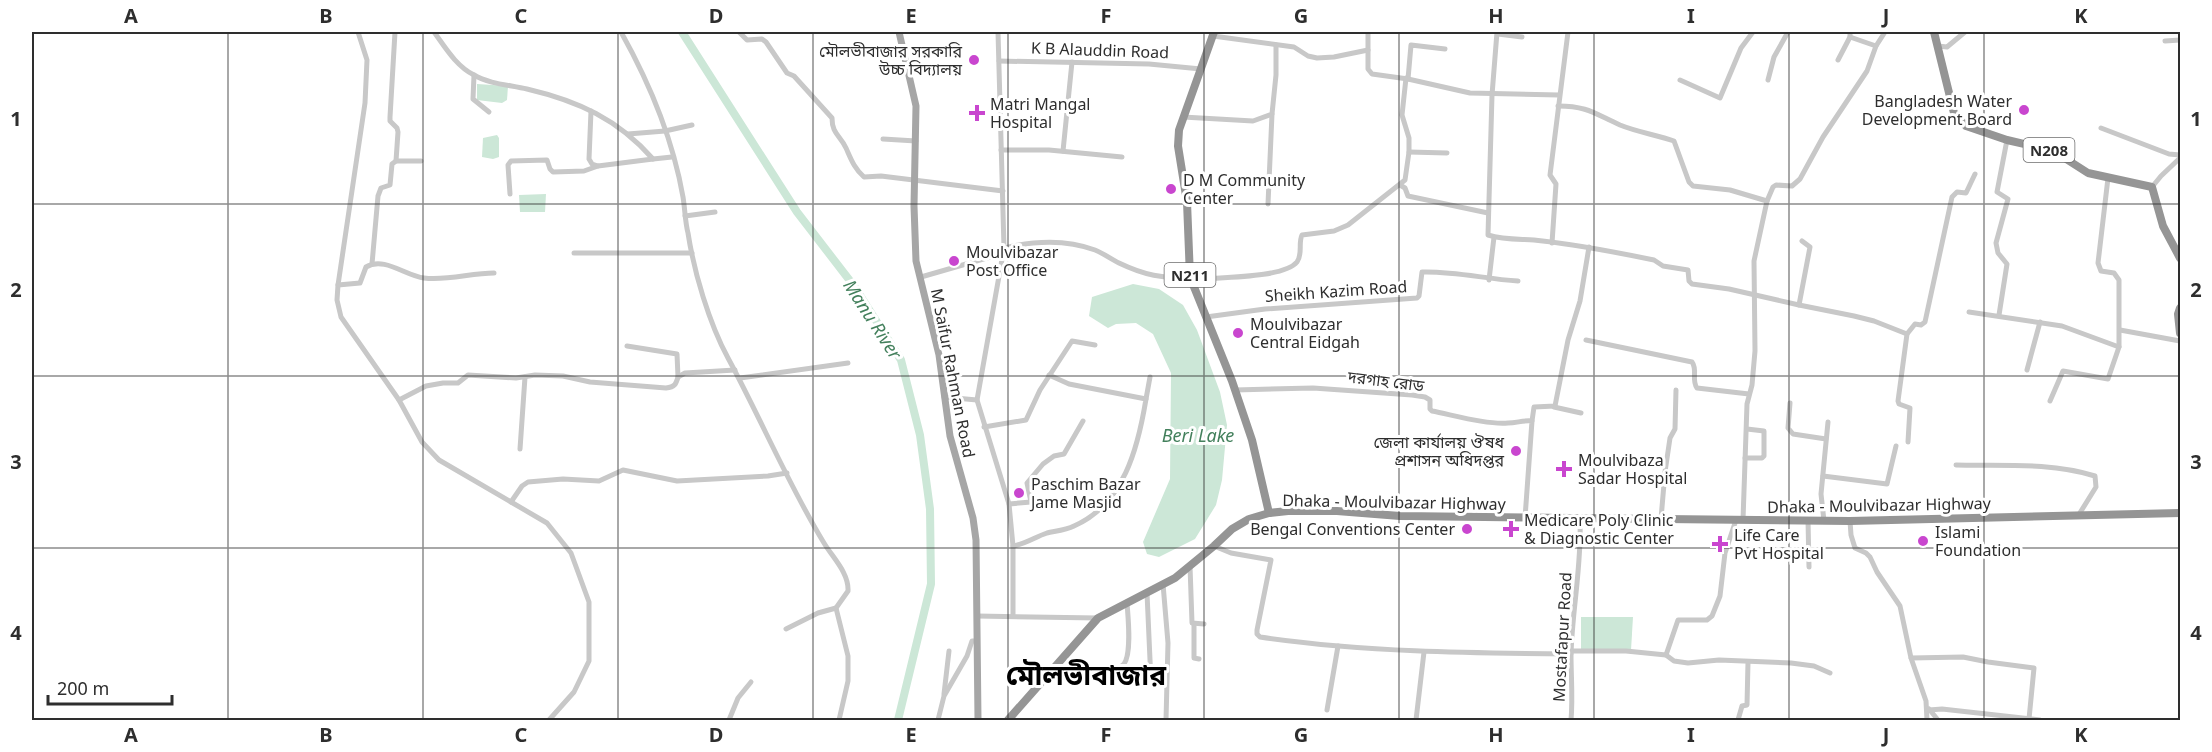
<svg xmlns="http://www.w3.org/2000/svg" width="2212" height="752" font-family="'Noto Sans','Noto Sans Bengali',sans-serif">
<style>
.water{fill:#cce7d7}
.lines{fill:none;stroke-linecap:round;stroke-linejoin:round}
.river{stroke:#cce7d7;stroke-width:8}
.minor{stroke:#c8c8c8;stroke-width:5}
.major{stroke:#a6a6a6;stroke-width:7}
.highway{stroke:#959595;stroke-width:8}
.grid{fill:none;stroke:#2e2e2e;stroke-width:1.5;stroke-opacity:0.55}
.poi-dot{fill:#c946cf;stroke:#fff;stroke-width:2}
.labels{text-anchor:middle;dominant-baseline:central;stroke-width:6;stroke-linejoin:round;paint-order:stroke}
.shield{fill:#fff;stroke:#6d6d6d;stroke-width:1.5}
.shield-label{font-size:15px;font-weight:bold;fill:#2e2e2e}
.street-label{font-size:16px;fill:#2e2e2e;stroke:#fff}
.poi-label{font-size:16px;fill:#2e2e2e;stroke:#fff;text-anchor:start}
.water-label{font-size:18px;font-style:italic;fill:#43805c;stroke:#fff}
.town-label{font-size:28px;font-weight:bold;fill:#000;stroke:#fff}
.neatline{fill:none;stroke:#2e2e2e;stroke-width:2}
.grid-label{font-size:20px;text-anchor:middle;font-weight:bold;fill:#2e2e2e}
</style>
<rect width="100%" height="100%" fill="#fff"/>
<!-- water -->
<g class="water">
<path d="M477,84L508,86L507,100L502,103L477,100Z"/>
<path d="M497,135L499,138V157L493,159L482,157L483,138Z"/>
<path d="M546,194L545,212H520L519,195Z"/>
<path d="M1133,284L1159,289L1183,305L1197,330L1220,392L1227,425L1222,480L1216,505L1195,539L1159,557L1147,554L1143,542L1170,479L1171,373L1153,334L1136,323L1116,324L1108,328L1089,316L1092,297Z"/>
<path d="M1581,617H1633L1631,650L1581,649Z"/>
</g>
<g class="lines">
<!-- river -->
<path class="river" d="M682,32L797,212L854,286L901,360L920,435L930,509L931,584L898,720"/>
<!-- minor -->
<g class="minor">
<path d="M358,32L367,60L365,103L338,285L337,300L341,317L399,400L422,442L439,460L547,523L571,553L589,602V661L574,692L549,720"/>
<path d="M395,32L390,117V121L397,128L398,132L396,161"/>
<path d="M434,32C445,47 456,66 474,75C489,84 510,85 527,89C578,101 618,119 653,159L672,157"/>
<path d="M621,32C649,82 673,140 683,197C685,209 685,221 688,233C694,272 709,323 728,358C761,419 788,484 824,543C833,558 849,573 848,591L836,608L848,656V681L839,720"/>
<path d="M739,32L747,40L762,39L766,42L787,73L794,76L832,118C832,134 840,135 846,148C851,159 854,168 864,177L881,176L1003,191"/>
<path d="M998,32L1004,248L977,400L1009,504L1013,546V616"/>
<path d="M1368,32V69L1372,74L1408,79L1470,93L1559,95"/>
<path d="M1497,32L1492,95L1488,235C1504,240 1519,239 1534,240C1575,244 1615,252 1654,260L1663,266L1688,270L1689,281L1692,284L1729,289L1799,305L1854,316L1874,321L1907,334"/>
<path d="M1498,34L1522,37"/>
<path d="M1213,36L1294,47L1308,56L1317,58L1334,57L1368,50"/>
<path d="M1850,37L1876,46"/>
<path d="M2165,41L2180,40"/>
<path d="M1938,46L1947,47L1965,32"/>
<path d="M1838,60L1850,37V32"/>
<path d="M999,61L1149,64L1201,69"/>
<path d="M474,75L473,99L489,112"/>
<path d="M1408,79L1411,45L1445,49"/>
<path d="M1680,80L1720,98L1741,48L1753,32"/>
<path d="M1768,80L1774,57L1788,32"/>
<path d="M1558,106C1588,106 1595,114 1620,125C1637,132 1657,135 1674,141L1689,182L1693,186L1730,190L1767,201"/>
<path d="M591,111L589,159L592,164L598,166L653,159"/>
<path d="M1183,117L1253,121L1272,114L1276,75V45"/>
<path d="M2101,128L2169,154L2180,155"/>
<path d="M628,134L665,131L692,125"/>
<path d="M883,139L916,141"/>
<path d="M1001,150H1049L1122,157"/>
<path d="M1063,151L1072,62"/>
<path d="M1409,152L1447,153"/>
<path d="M1400,185L1405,188L1408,196L1488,213"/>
<path d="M2152,187L2161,176L2180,158"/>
<path d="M510,194L508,165L511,161L547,160L550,169L553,172L584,171L598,166"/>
<path d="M1268,204L1272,114"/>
<path d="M685,216L715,212"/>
<path d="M1552,243L1556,184L1550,175L1568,32"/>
<path d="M1004,248C1033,241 1066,239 1095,250C1103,253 1111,259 1119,263C1144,275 1163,279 1190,277"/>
<path d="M574,253H692"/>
<path d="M372,264L378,196L381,188L390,185L392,164L396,161H421"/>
<path d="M921,277L1004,253"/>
<path d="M1192,280C1214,277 1283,279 1297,262C1303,254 1298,243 1302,235L1334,231L1348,225L1405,180L1409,152V138L1402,115L1406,78"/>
<path d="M1489,280L1494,237"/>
<path d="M338,285L360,283L366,267C384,256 406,276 424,278C447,281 471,273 494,273"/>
<path d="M1799,305L1810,247L1802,241"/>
<path d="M1969,312L2062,326L2119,347"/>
<path d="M1999,315L2007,264L1998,253L1996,243L2008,199L1997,192L2007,140"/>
<path d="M1206,317L1265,309L1417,298L1419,296L1422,272C1455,271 1485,279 1518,281"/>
<path d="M2120,330L2180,341"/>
<path d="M1586,340L1692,362C1698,370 1691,380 1697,388L1749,394"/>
<path d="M627,346L677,354L678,377"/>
<path d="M2027,370L2040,322"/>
<path d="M740,378L848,363"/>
<path d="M1235,390L1313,388L1412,395L1425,397L1430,400V409L1432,411C1453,415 1488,425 1508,423C1517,423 1523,420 1532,421L1525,518"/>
<path d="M944,397L977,400"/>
<path d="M1146,399L1150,377"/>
<path d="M399,400L426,386L443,383H458L468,375L516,378L535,375L563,376L590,382L666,388C675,387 676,384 678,377L685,373L735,370"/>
<path d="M2050,401L2063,371L2108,379L2119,347V280L2114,273L2101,271L2098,263L2108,178"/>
<path d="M1790,403L1788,428L1793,434L1826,439"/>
<path d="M1554,407L1581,413"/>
<path d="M1532,421L1534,407L1555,406L1568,340L1580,301L1589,247"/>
<path d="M984,427L1026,420L1040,390L1072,341L1095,345"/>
<path d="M1908,442L1910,408L1899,404L1898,401L1907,334L1915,324L1921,325L1925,322L1952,197L1957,192L1966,193L1975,174"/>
<path d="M520,449L525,377"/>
<path d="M1745,458H1762L1764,456V431L1747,429"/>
<path d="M1956,465C2001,466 2051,462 2095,476L2096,487L2078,516"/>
<path d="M1823,476L1887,484L1896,446"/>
<path d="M511,502L522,486L528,482L563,479L599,481L623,470L677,481L768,476L787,473"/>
<path d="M1009,504L1031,502L1027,483L1043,464L1054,456L1064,454L1083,421"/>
<path d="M1661,519L1665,472L1670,438L1675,429L1676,390"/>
<path d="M1743,520L1747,404L1752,385L1755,351L1754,261L1767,201L1773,187L1776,185L1792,186L1800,179L1823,137L1867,71L1876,46L1885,32"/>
<path d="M1808,520L1809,567"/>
<path d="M1824,521L1821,494L1828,422"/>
<path d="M1850,521L1851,535L1855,548L1866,553L1870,557L1877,572L1900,606L1911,658L1926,701L1927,720"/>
<path d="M1013,546C1026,544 1035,537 1047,533C1056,531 1066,530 1074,526C1124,504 1138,448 1146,399L1069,384L1049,375"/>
<path d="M1214,546L1231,553L1271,560L1257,630V634L1260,637C1363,652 1467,653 1571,654"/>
<path d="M1190,566L1192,623L1204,624"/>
<path d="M1163,584L1168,643L1166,720"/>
<path d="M1147,593L1151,682"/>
<path d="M977,616L1098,618"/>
<path d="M1194,624V658L1199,659"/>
<path d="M786,629L818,613L836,608"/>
<path d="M1572,651H1626L1666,655L1674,661L1688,663L1719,660L1791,663L1814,666L1830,673"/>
<path d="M1666,655L1678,620H1707L1712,616L1720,596L1725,553L1736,520"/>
<path d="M1911,658L1963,657L1988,662L2034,668L2029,719"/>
<path d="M1112,679L1115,670C1119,668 1121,667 1124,664C1132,653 1128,617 1127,603"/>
<path d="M944,694L949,651"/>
<path d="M1929,709L1938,720"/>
<path d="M1327,710L1338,646"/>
<path d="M1929,710L1942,709L2040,720"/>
<path d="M729,720L738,698L751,682"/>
<path d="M938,720L944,696L967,656L972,641H977"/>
<path d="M1416,720L1424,652"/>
<path d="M1571,720C1573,698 1571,677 1571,655C1572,610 1582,565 1580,519"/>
<path d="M1738,720L1742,706L1747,705L1748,662"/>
</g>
<!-- major -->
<path class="major" d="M899,32L916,106L914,206L916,261L939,355L950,436L973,518L976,540L978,720"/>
<!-- highway -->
<g class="highway">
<path d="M1214,32L1179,130L1178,146L1187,202L1190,277L1232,381L1252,440L1269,513"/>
<path d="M1934,32L1954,113L1966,126L2007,140L2046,149L2063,157L2088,173L2152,187L2163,226L2180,258"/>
<path d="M2180,308L2178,314L2180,333"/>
<path d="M1008,720L1098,618L1175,578L1214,546L1232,529L1249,519L1269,513L1288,511H1337L1400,516L1850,521L2180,513"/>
</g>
</g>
<!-- grid -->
<path class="grid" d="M228,32V720M423,32V720M618,32V720M813,32V720M1008,32V720M1204,32V720M1399,32V720M1594,32V720M1789,32V720M1984,32V720M32,204H2180M32,376H2180M32,548H2180"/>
<!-- markers -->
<g class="poi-dot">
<circle cx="974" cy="60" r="6"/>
<circle cx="2024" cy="110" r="6"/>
<path d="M974 104h6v6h6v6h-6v6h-6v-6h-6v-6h6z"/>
<circle cx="1171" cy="189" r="6"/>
<circle cx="954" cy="261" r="6"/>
<circle cx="1238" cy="333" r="6"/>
<circle cx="1516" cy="451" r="6"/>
<path d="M1561 460h6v6h6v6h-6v6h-6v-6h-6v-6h6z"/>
<circle cx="1019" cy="493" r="6"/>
<circle cx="1467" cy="529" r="6"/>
<path d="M1508 520h6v6h6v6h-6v6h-6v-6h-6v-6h6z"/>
<circle cx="1923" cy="541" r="6"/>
<path d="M1717 535h6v6h6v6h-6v6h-6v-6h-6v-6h6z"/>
</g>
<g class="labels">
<!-- shield labels -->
<g class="shield">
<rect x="2023.5" y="138" width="51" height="24" rx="4.5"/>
<rect x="1164.5" y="263" width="51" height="24" rx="4.5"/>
</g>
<g class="shield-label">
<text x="2049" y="150">N208</text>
<text x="1190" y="275">N211</text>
</g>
<!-- street labels -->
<g class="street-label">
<text transform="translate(1100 50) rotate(2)">K B Alauddin Road</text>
<text transform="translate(1336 291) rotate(-4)">Sheikh Kazim Road</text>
<text transform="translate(953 373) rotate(79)">M Saifur Rahman Road</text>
<text transform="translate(1386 381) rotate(7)">দরগাহ রোড</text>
<text transform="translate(1394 502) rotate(1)">Dhaka - Moulvibazar Highway</text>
<text transform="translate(1879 505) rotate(-1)">Dhaka - Moulvibazar Highway</text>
<text transform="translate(1562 637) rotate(-87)">Mostafapur Road</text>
</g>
<!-- poi labels -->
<g class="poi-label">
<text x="962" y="51" text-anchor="end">মৌলভীবাজার সরকারি<tspan x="962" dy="18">উচ্চ বিদ্যালয়</tspan></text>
<text x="2012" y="101" text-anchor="end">Bangladesh Water<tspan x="2012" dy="18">Development Board</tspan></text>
<text x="990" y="104">Matri Mangal<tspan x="990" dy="18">Hospital</tspan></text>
<text x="1183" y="180">D M Community<tspan x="1183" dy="18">Center</tspan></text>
<text x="966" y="252">Moulvibazar<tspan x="966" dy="18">Post Office</tspan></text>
<text x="1250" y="324">Moulvibazar<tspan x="1250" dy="18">Central Eidgah</tspan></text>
<text x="1504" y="442" text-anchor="end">জেলা কার্যালয় ঔষধ<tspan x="1504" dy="18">প্রশাসন অধিদপ্তর</tspan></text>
<text x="1578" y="460">Moulvibaza<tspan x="1578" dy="18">Sadar Hospital</tspan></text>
<text x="1031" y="484">Paschim Bazar<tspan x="1031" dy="18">Jame Masjid</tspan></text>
<text x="1524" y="520">Medicare Poly Clinic<tspan x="1524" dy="18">&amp; Diagnostic Center</tspan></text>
<text x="1455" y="529" text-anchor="end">Bengal Conventions Center</text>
<text x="1935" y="532">Islami<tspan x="1935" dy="18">Foundation</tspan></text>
<text x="1734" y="535">Life Care<tspan x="1734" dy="18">Pvt Hospital</tspan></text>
</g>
<!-- water labels -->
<g class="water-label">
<text transform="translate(873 319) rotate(57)">Manu River</text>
<text x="1198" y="435">Beri Lake</text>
</g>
<!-- town labels -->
<g class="town-label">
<text x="1086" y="674">মৌলভীবাজার</text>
</g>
</g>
<!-- border -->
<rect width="2212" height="752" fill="none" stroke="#ffffff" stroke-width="66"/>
<!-- scale -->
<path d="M48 695v9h124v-9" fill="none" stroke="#2e2e2e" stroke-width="3"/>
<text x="57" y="695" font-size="18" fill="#2e2e2e" stroke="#ffffff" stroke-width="4.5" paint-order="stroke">200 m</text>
<rect x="33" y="33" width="2146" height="686" class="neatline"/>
<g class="grid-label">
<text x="131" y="23">A</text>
<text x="326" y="23">B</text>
<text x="521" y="23">C</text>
<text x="716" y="23">D</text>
<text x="911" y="23">E</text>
<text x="1106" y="23">F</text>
<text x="1301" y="23">G</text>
<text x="1496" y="23">H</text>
<text x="1691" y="23">I</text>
<text x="1886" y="23">J</text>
<text x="2081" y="23">K</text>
<text x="16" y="126">1</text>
<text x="2196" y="126">1</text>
<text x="16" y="297">2</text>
<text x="2196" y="297">2</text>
<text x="16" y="469">3</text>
<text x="2196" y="469">3</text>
<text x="16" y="640">4</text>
<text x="2196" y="640">4</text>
<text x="131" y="742">A</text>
<text x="326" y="742">B</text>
<text x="521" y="742">C</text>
<text x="716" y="742">D</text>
<text x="911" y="742">E</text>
<text x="1106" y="742">F</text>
<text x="1301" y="742">G</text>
<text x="1496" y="742">H</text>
<text x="1691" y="742">I</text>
<text x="1886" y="742">J</text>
<text x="2081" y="742">K</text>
</g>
</svg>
